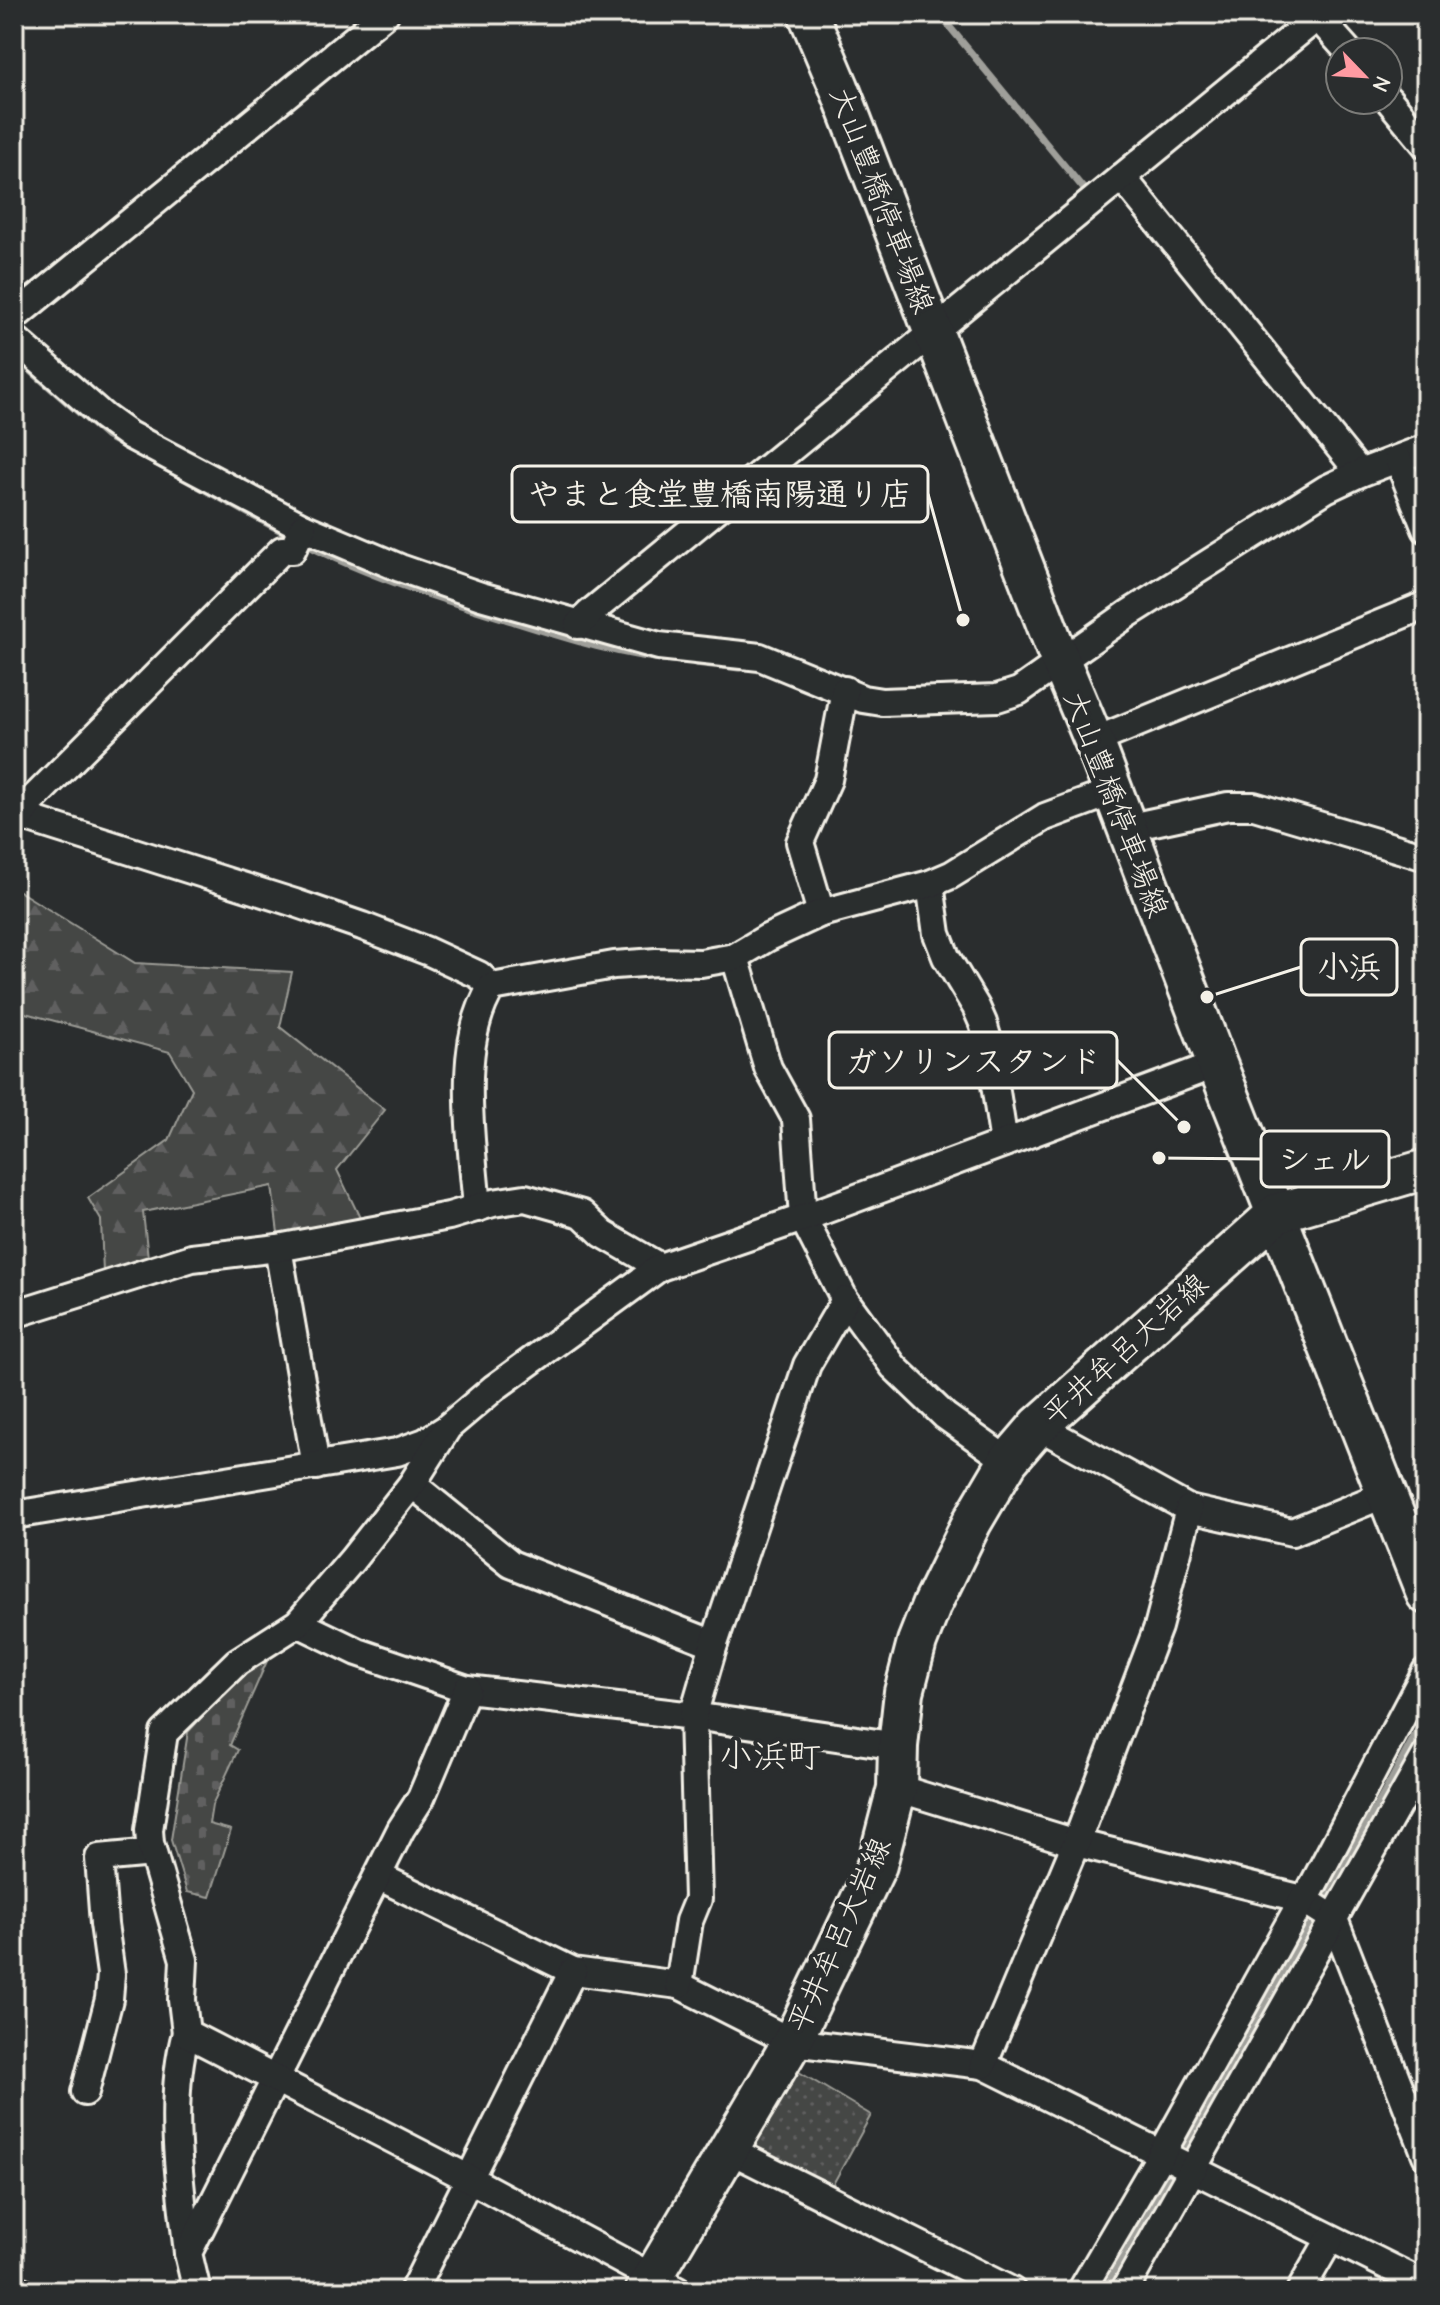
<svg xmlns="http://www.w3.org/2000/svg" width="1440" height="2305" font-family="'Comic Neue','Klee One',sans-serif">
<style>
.grass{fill:url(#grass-dots);stroke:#9c9c96;stroke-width:2}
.forest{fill:url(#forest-firs);stroke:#9c9c96;stroke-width:2}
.cemetery{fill:url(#cemetery-stones);stroke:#9c9c96;stroke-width:2}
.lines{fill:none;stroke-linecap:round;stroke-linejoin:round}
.stream{stroke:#9f9f9a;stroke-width:7}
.street-casing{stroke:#f4f1e8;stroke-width:32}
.secondary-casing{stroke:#f4f1e8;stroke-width:44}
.street{stroke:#2a2d2e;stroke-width:26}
.secondary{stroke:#2a2d2e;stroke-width:38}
.labels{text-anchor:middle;stroke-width:8;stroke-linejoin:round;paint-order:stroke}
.street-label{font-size:30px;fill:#f4f1e8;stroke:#2a2d2e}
.quarter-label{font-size:34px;fill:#f4f1e8;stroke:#2a2d2e}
.leader{fill:none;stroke:#f4f1e8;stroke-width:3}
.callout-dot{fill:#f4f1e8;stroke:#2a2d2e;stroke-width:3}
.callout{fill:#2a2d2e;stroke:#f4f1e8;stroke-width:3}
.callout-label{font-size:32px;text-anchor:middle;font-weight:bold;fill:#f4f1e8}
</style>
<defs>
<pattern id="grass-dots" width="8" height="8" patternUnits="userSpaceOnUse" patternTransform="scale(2)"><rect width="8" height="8" fill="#444645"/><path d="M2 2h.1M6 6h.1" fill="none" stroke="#606160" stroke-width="1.8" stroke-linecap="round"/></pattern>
<pattern id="forest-firs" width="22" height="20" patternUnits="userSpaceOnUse" patternTransform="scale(2)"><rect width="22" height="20" fill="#444645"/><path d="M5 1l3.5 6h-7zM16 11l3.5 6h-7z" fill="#606160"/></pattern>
<pattern id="cemetery-stones" width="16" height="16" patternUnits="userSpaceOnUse" patternTransform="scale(2)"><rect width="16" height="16" fill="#444645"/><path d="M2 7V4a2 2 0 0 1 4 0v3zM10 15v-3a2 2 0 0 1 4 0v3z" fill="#606160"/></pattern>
</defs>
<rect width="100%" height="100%" fill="#2a2d2e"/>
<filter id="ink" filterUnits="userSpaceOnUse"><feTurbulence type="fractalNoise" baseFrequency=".0125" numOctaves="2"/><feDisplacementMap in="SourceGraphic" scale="16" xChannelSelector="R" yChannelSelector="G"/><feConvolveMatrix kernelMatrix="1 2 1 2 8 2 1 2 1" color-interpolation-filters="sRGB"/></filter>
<g filter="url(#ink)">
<path class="grass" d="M 794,2069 L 871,2115 L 832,2186 L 756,2151 L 754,2144 Z"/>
<path class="forest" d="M 14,888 L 135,963 L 292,972 L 280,1027 L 385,1110 L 337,1170 L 361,1220 L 278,1233 L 272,1186 L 143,1212 L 148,1258 L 103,1273 L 101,1220 L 88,1198 L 169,1140 L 192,1089 L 170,1052 L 14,1010 Z"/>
<path class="cemetery" d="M 267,1661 L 230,1745 L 238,1750 L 212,1805 L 209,1824 L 231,1830 L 210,1897 L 187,1892 L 171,1840 L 188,1732 L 239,1677 Z"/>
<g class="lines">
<g class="stream">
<path d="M 939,14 L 1083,188 L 1087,193 L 1083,196"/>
<path d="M 14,356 L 107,437 L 292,537"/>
<path d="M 303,543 C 366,576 437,598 505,619 C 562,637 619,656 679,661"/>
<path d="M 695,663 L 739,668"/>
<path d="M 1179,2156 L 1385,1792 L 1426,1715"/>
<path d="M 1104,2291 L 1173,2167"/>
</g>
<defs>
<g id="street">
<path d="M 1315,14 L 1349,52"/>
<path d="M 1388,99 L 1426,145"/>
<path d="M 1122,177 L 1360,473"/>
<path d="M 14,317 L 385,14"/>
<path d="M 14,338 L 104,417 L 129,435 L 303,527 L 400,568 L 481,596 L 659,646 L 760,657 L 863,699 L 882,702 L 997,698 L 1019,691 L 1128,614 L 1326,489 L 1360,473 L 1426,448"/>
<path d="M 1398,459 L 1426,529"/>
<path d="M 578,625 L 590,613 L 1321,14"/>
<path d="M 1094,741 L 1426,605"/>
<path d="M 14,814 L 295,903 L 362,926 L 427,951 L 479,975 L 492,987"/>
<path d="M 21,816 L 30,802 L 282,550 L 292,550 L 303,527"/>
<path d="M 1126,828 L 1228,806 L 1254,806 L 1426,857"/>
<path d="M 930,884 L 937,934 L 946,957 L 976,1007 L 983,1023 L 988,1040 L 1004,1143"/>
<path d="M 821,913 L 800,842 L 828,780 L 845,690"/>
<path d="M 735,957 L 768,1068 L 796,1119 L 803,1218 L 845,1300 L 894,1367 L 945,1416 L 1008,1461"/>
<path d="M 477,1208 C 472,1143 455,1043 492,987 L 614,965 L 656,962 L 701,963 L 735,957 L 767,938 L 821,913 L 930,884 L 951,875 L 1045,817 L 1112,792"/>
<path d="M 278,1248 L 316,1466"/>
<path d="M 14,1314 L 192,1258 L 278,1248 L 449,1216 L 493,1203 L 525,1198 L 582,1214 L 603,1234 L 660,1267"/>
<path d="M 1038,1426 L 1189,1509 L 1292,1532 L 1386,1494"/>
<path d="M 412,1484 L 511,1564 L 714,1644"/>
<path d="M 14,1515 L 397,1452 L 425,1442 L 444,1430"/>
<path d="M 298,1623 L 358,1652 L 467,1689 L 693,1716 L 898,1746"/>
<path d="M 897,1788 L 1076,1843 L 1303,1899 L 1334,1919 L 1426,2155"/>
<path d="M 378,1876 L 573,1971 L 679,1985 L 792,2042 L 983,2065 L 1426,2285"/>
<path d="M 679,1985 L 689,1921 L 698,1899 L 693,1716 L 714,1644 L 807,1365 L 845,1300"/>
<path d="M 186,2033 C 167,2102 180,2183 188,2253"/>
<path d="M 983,2065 L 1076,1843 L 1158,1627 L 1189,1509"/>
<path d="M 85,2092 L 109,1999 L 111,1974 L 104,1924 L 99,1858 L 153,1853"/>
<path d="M 730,2150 L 1012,2291"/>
<path d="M 14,2286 L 21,2291"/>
<path d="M 197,2291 L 188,2253 L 401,1829 L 421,1798 L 467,1689"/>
<path d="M 413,2291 L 573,1971"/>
<path d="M 678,2291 L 468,2178 L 186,2033 L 182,2000 L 184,1960 L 150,1843 L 149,1830 L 164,1733 L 237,1662 L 298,1623 L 352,1560 L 412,1484 L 448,1427 L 494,1388 L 660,1267 L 803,1218 L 1217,1064"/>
<path d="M 1081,2291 L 1162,2153 L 1303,1899 L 1311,1889 L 1426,1671"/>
<path d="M 1124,2291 L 1426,1755"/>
<path d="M 1300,2291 L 1330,2239"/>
</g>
<g id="secondary">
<path d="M 808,14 L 839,87 L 1060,660 L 1094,741 L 1217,1064 L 1426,1594"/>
<path d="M 645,2291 L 792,2042 L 877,1865 L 897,1788 L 898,1746 L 904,1692 L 917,1642 L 932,1604 L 972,1522 L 1008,1461 L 1038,1426 L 1277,1213 L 1426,1169"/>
</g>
</defs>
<use href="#street" class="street-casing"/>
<use href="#secondary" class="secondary-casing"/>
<use href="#street" class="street"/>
<use href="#secondary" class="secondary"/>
</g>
</g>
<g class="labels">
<g class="street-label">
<text transform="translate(882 200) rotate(69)" y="10">大山豊橋停車場線</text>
<text transform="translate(1116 804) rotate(69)" y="10">大山豊橋停車場線</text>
<text transform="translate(1125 1349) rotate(-42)" y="10">平井牟呂大岩線</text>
<text transform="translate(839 1935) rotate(-66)" y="10">平井牟呂大岩線</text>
</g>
<g class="quarter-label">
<text x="770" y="1767">小浜町</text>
</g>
</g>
<path class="leader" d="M963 620L928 494M1207 997L1301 967M1184 1127L1117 1060M1159 1158L1261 1159"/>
<g class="callout-dot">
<circle cx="963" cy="620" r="8"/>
<circle cx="1207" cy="997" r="8"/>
<circle cx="1184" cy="1127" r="8"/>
<circle cx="1159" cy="1158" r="8"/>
</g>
<g class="callout">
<rect x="512" y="466" width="416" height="56" rx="8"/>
<rect x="1301" y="939" width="96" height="56" rx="8"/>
<rect x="829" y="1032" width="288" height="56" rx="8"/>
<rect x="1261" y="1131" width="128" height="56" rx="8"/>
</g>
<g class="callout-label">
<text x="720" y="505">やまと食堂豊橋南陽通り店</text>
<text x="1349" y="978">小浜</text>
<text x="973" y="1072">ガソリンスタンド</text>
<text x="1325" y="1170">シェル</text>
</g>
<rect width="1440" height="2305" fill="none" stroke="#2a2d2e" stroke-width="48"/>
<rect x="24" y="24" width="1392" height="2257" fill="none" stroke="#f4f1e8" stroke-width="3" filter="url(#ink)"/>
<g transform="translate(1364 76) rotate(115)"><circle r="38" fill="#2a2d2e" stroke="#7b7b78" stroke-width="2"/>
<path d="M0-6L14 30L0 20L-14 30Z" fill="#ff9aa2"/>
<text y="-12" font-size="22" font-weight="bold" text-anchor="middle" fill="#f4f1e8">N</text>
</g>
</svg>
